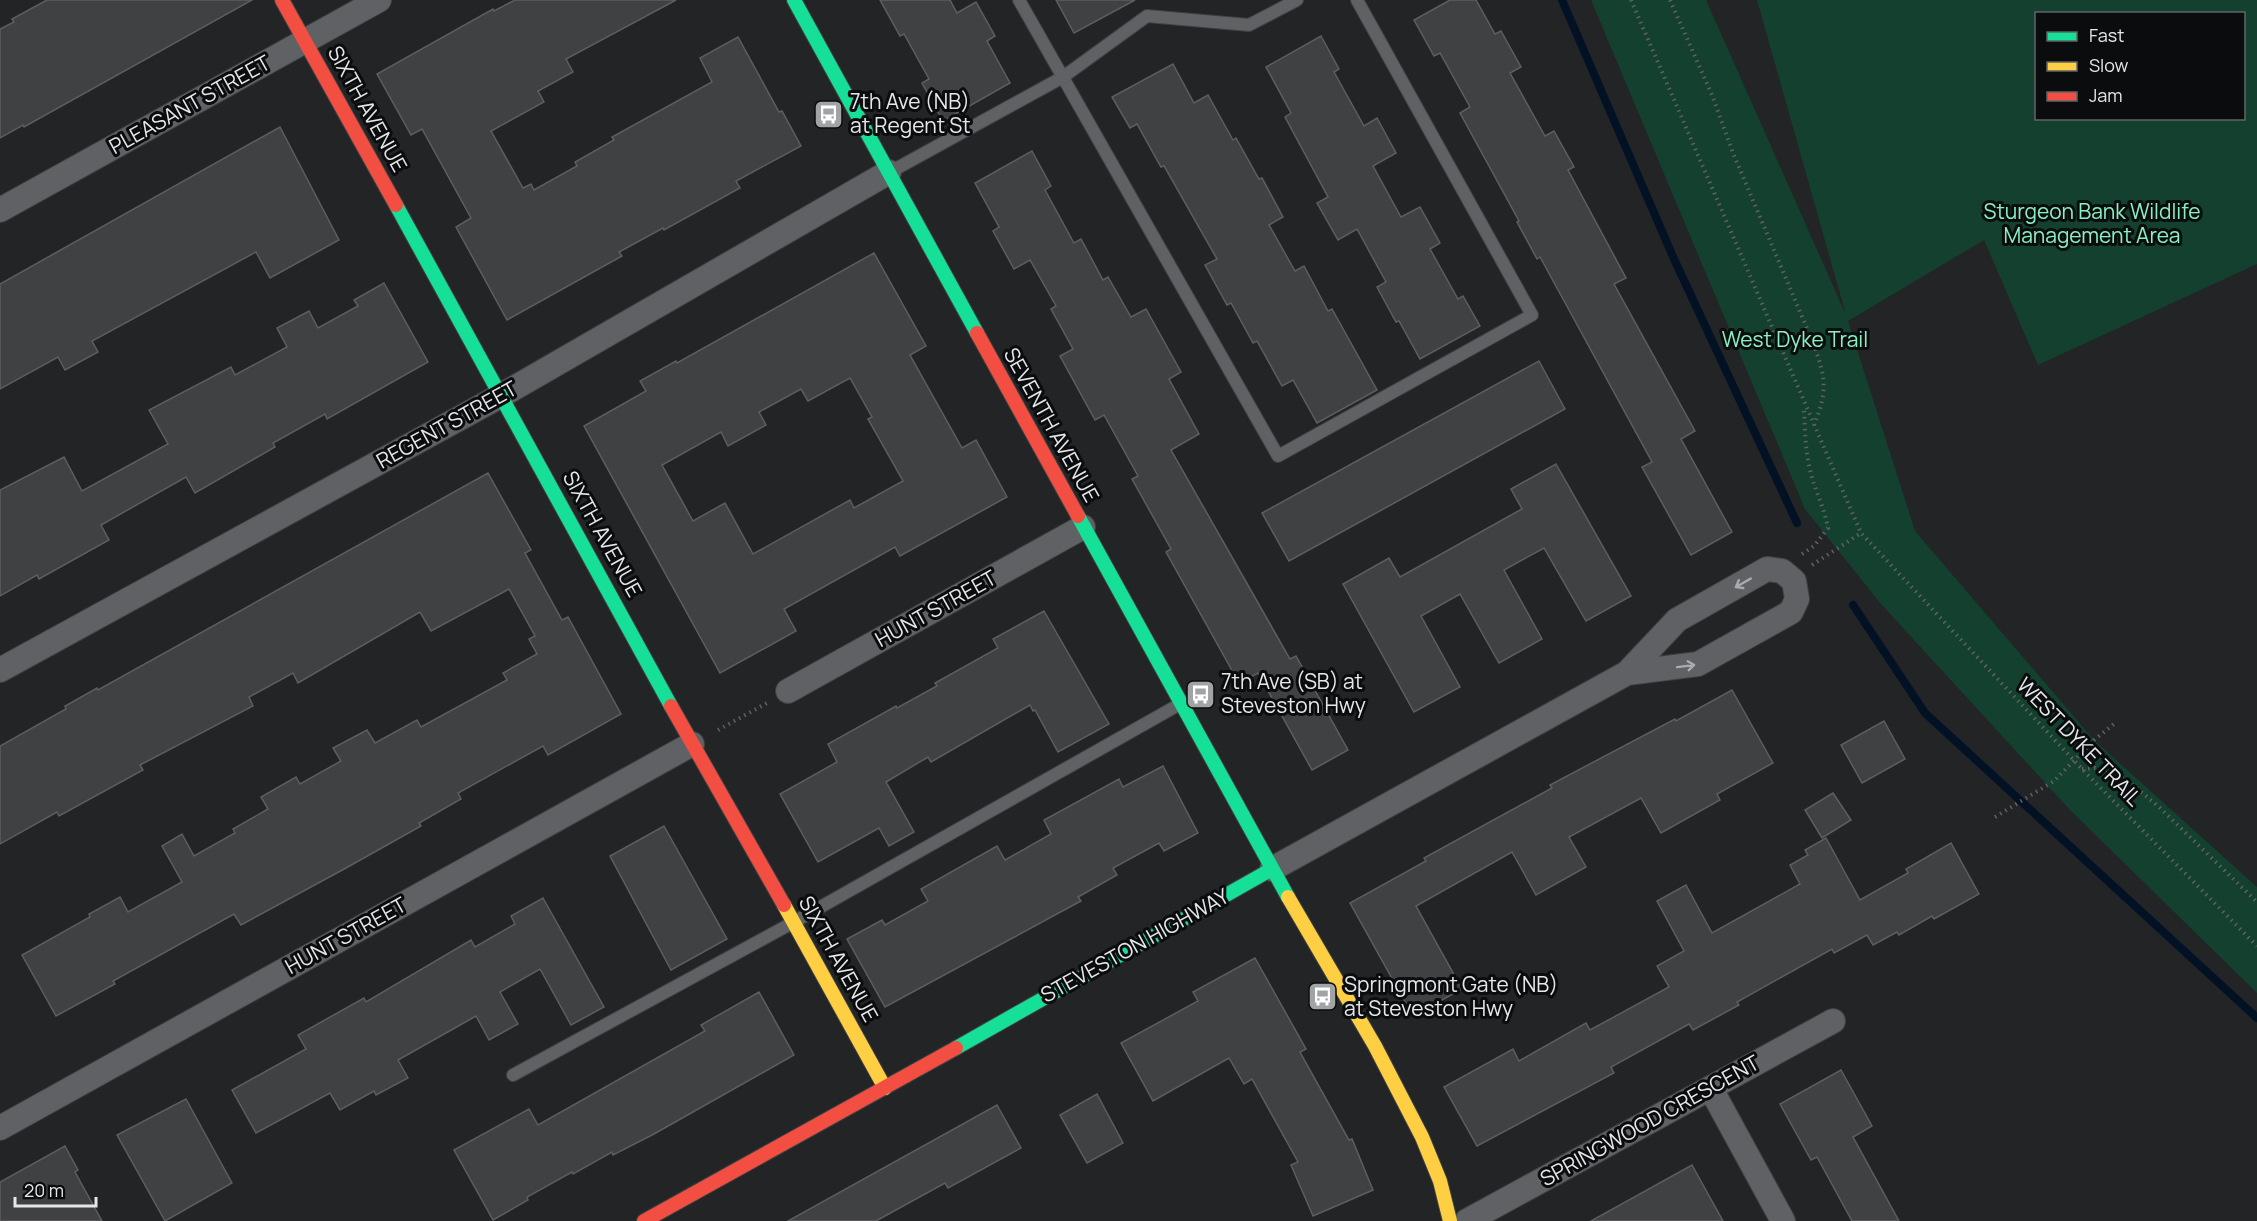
<svg xmlns="http://www.w3.org/2000/svg" width="2257" height="1221" font-family="Manrope,sans-serif">
<style>
.green{fill:#13402f;fill-rule:evenodd}
.lines{fill:none;stroke-linecap:round;stroke-linejoin:round}
.stream{stroke:#031124;stroke-width:8}
.building{fill:#404143;stroke:#5d5e60;stroke-width:1.5;fill-rule:evenodd}
.lane-casing{stroke:#3f4143;stroke-width:14}
.street-casing{stroke:#3f4143;stroke-width:26}
.fast-casing{stroke:#3f4143;stroke-width:16}
.slow-casing{stroke:#3f4143;stroke-width:16}
.jam-casing{stroke:#3f4143;stroke-width:16}
.path{stroke:#606162;stroke-width:4;stroke-dasharray:1.5 4.5;stroke-linecap:butt}
.lane{stroke:#606164;stroke-width:12}
.street{stroke:#606164;stroke-width:24}
.fast{stroke:#16e098;stroke-width:14}
.slow{stroke:#ffcf43;stroke-width:14}
.jam{stroke:#f24e42;stroke-width:14}
.oneway{stroke:#a9abae}
.labels{text-anchor:middle;stroke-width:6;stroke-linejoin:round;paint-order:stroke}
.poi-label{font-size:21px;fill:#e5e7ea;stroke:#0b0c0e;text-anchor:start}
.street-label{font-size:21px;fill:#e5e7ea;stroke:#0b0c0e}
.park-label{font-size:21px;fill:#88f1c1;stroke:#0b0c0e}
</style>
<rect width="100%" height="100%" fill="#222426"/>
<path class="green" d="M 1591,0 L 1706,0 L 1846,315 L 1757,0 L 2257,0 L 2257,264 L 2038,365 L 1984,240 L 1848,321 L 1915,531 L 2094,740 L 2257,887 L 2257,993 L 2070,810 L 1881,604 L 1805,509 ZM 2036,14 L 2244,14 L 2244,118 L 2036,118 Z"/>
<g class="lines">
<g class="stream">
<path d="M 1562,0 L 1674,259 L 1797,523"/>
<path d="M 1853,605 L 1925,713 L 2257,1018"/>
</g>
</g>
<g class="building">
<path d="M 47,0 L 252,0 L 24,127 L 23,125 L 0,138 L 0,29 L 14,22 L 12,19 Z"/>
<path d="M 515,0 L 676,0 L 566,59 L 573,72 L 538,91 L 544,102 L 491,131 L 523,188 L 531,184 L 534,190 L 577,166 L 575,162 L 614,140 L 612,137 L 712,82 L 700,58 L 738,37 L 779,112 L 782,111 L 801,146 L 736,181 L 740,188 L 664,230 L 663,228 L 619,252 L 622,256 L 507,320 L 456,227 L 471,218 L 422,129 L 411,135 L 377,74 L 493,9 L 494,11 Z"/>
<path d="M 880,0 L 950,0 L 957,13 L 976,2 L 995,36 L 987,41 L 1010,83 L 943,121 L 922,83 L 929,79 L 904,34 L 900,36 Z"/>
<path d="M 1056,0 L 1135,0 L 1074,33 Z"/>
<path d="M 1450,0 L 1476,0 L 1495,34 L 1501,31 L 1521,67 L 1510,73 L 1545,136 L 1554,131 L 1574,167 L 1568,170 L 1626,278 L 1614,284 L 1695,431 L 1681,439 L 1732,532 L 1691,555 L 1642,467 L 1652,462 L 1540,257 L 1537,259 L 1517,222 L 1519,221 L 1460,113 L 1470,107 L 1440,53 L 1434,56 L 1414,20 Z"/>
<path d="M 1321,36 L 1339,69 L 1334,72 L 1364,126 L 1377,118 L 1396,153 L 1373,166 L 1401,217 L 1420,207 L 1440,243 L 1430,249 L 1458,299 L 1463,296 L 1480,326 L 1420,359 L 1399,321 L 1396,322 L 1377,287 L 1386,282 L 1357,229 L 1338,240 L 1317,203 L 1328,197 L 1285,117 L 1291,113 L 1266,67 Z"/>
<path d="M 1173,64 L 1194,103 L 1208,95 L 1233,140 L 1236,138 L 1259,179 L 1262,178 L 1283,217 L 1269,225 L 1295,271 L 1304,266 L 1328,311 L 1332,309 L 1377,390 L 1317,423 L 1293,380 L 1282,386 L 1257,341 L 1253,343 L 1231,303 L 1227,305 L 1205,265 L 1217,259 L 1164,166 L 1161,167 L 1137,124 L 1130,128 L 1112,97 Z"/>
<path d="M 280,127 L 339,240 L 270,278 L 256,252 L 92,341 L 98,352 L 65,370 L 58,357 L 0,389 L 0,284 Z"/>
<path d="M 1032,151 L 1051,186 L 1045,190 L 1074,243 L 1081,239 L 1103,280 L 1108,277 L 1131,317 L 1146,309 L 1181,372 L 1169,379 L 1199,434 L 1171,450 L 1290,659 L 1296,656 L 1348,750 L 1312,770 L 1258,673 L 1239,683 L 1166,552 L 1171,549 L 1132,479 L 1138,476 L 1104,415 L 1095,420 L 1060,356 L 1073,349 L 1051,309 L 1056,306 L 1030,260 L 1014,269 L 993,231 L 999,227 L 975,183 Z"/>
<path d="M 874,253 L 926,346 L 910,355 L 962,448 L 976,440 L 1007,497 L 900,556 L 895,547 L 784,609 L 796,631 L 720,673 L 584,426 L 646,391 L 640,381 L 676,361 L 677,363 ZM 850,378 L 872,417 L 868,419 L 903,481 L 854,508 L 850,500 L 753,554 L 725,503 L 693,521 L 662,465 L 721,432 L 728,446 L 766,425 L 759,412 L 801,389 L 808,401 Z"/>
<path d="M 384,283 L 428,362 L 327,419 L 325,414 L 273,443 L 275,447 L 195,493 L 186,477 L 101,525 L 109,540 L 39,579 L 37,575 L 0,596 L 0,490 L 64,457 L 82,491 L 168,444 L 149,410 L 231,367 L 235,375 L 287,347 L 277,328 L 309,311 L 318,328 L 358,306 L 354,300 Z"/>
<path d="M 1539,361 L 1565,409 L 1289,561 L 1262,513 Z"/>
<path d="M 1556,464 L 1631,596 L 1586,621 L 1544,548 L 1504,570 L 1542,639 L 1499,663 L 1460,594 L 1421,616 L 1460,687 L 1414,712 L 1343,584 L 1389,558 L 1400,577 L 1522,509 L 1511,489 Z"/>
<path d="M 488,473 L 531,550 L 525,553 L 562,620 L 568,617 L 621,714 L 548,755 L 543,746 L 458,793 L 461,799 L 419,823 L 421,826 L 346,868 L 241,925 L 234,914 L 113,981 L 115,984 L 56,1016 L 22,955 L 90,917 L 89,914 L 120,897 L 128,912 L 182,882 L 162,846 L 182,834 L 194,856 L 235,833 L 233,829 L 268,809 L 261,797 L 296,777 L 300,784 L 341,761 L 333,748 L 367,730 L 375,743 L 417,720 L 421,727 L 507,680 L 503,673 L 537,654 L 529,639 L 535,636 L 509,589 L 431,631 L 420,612 L 298,683 L 293,673 L 249,697 L 253,706 L 140,765 L 143,770 L 59,816 L 57,812 L 0,844 L 0,746 L 66,709 L 65,706 L 97,688 L 98,690 Z"/>
<path d="M 1044,611 L 1109,724 L 1058,752 L 1035,710 L 1033,711 L 1030,705 L 931,762 L 928,757 L 886,782 L 914,832 L 889,846 L 879,828 L 818,862 L 780,794 L 837,762 L 828,744 L 896,706 L 897,708 L 937,686 L 935,683 L 998,648 L 993,639 Z"/>
<path d="M 1732,690 L 1773,763 L 1717,794 L 1720,800 L 1661,833 L 1641,798 L 1569,837 L 1586,867 L 1536,895 L 1512,852 L 1416,906 L 1462,989 L 1413,1016 L 1350,903 L 1426,861 L 1424,858 L 1552,788 L 1550,785 L 1675,719 L 1676,721 Z"/>
<path d="M 1884,721 L 1905,759 L 1862,783 L 1841,745 Z"/>
<path d="M 1163,766 L 1198,833 L 1164,851 L 1159,843 L 1113,868 L 1117,875 L 1078,897 L 1081,901 L 885,1007 L 847,939 L 882,920 L 885,925 L 928,901 L 921,889 L 997,846 L 1005,860 L 1051,834 L 1044,820 L 1119,779 L 1123,787 Z"/>
<path d="M 1833,793 L 1851,820 L 1822,838 L 1805,810 Z"/>
<path d="M 664,826 L 727,939 L 671,970 L 610,856 Z"/>
<path d="M 1826,838 L 1860,900 L 1908,873 L 1906,869 L 1951,843 L 1979,894 L 1934,919 L 1932,916 L 1899,935 L 1897,932 L 1873,945 L 1867,935 L 1834,953 L 1832,949 L 1737,1002 L 1739,1005 L 1693,1030 L 1689,1024 L 1611,1067 L 1614,1073 L 1477,1146 L 1444,1087 L 1513,1049 L 1519,1061 L 1586,1023 L 1590,1030 L 1669,987 L 1657,966 L 1684,951 L 1657,901 L 1686,885 L 1712,933 L 1800,884 L 1790,865 L 1808,855 L 1805,850 Z"/>
<path d="M 543,898 L 604,1007 L 571,1025 L 540,969 L 500,992 L 518,1024 L 489,1040 L 476,1016 L 398,1060 L 408,1078 L 376,1095 L 374,1091 L 340,1110 L 330,1093 L 256,1133 L 232,1090 L 306,1049 L 298,1035 L 364,998 L 366,1002 L 471,940 L 475,947 L 515,924 L 511,916 Z"/>
<path d="M 1255,958 L 1306,1049 L 1300,1052 L 1349,1140 L 1352,1139 L 1373,1190 L 1313,1216 L 1291,1165 L 1298,1162 L 1252,1079 L 1244,1084 L 1229,1058 L 1153,1101 L 1121,1043 L 1198,1001 L 1193,992 Z"/>
<path d="M 759,992 L 794,1055 L 654,1134 L 613,1155 L 612,1152 L 573,1174 L 572,1172 L 527,1197 L 528,1200 L 493,1220 L 454,1150 L 529,1109 L 538,1125 L 705,1031 L 701,1025 Z"/>
<path d="M 1841,1070 L 1872,1126 L 1853,1137 L 1899,1221 L 1852,1221 L 1817,1157 L 1811,1160 L 1780,1104 Z"/>
<path d="M 1097,1094 L 1123,1143 L 1087,1163 L 1060,1115 Z"/>
<path d="M 186,1099 L 232,1183 L 165,1221 L 117,1135 Z"/>
<path d="M 997,1105 L 1021,1148 L 948,1188 L 945,1183 L 876,1221 L 788,1221 Z"/>
<path d="M 65,1146 L 78,1170 L 75,1172 L 102,1221 L 0,1221 L 0,1182 Z"/>
<path d="M 1692,1165 L 1723,1221 L 1591,1221 Z"/>
</g>
<g class="lines">
<defs>
<g id="lane">
<path d="M 1019,0 L 1278,456 L 1532,315 L 1357,0"/>
<path d="M 890,172 L 1063,77 L 1147,16 L 1249,25 L 1297,0"/>
<path d="M 513,1075 L 794,922 L 1180,704"/>
</g>
<g id="street">
<path d="M 0,210 L 379,0"/>
<path d="M 0,670 L 502,395 L 889,172"/>
<path d="M 788,691 L 1083,527"/>
<path d="M 1272,869 L 1627,673 L 1677,620 L 1767,569 L 1782,571 L 1794,581 L 1797,599 L 1791,612 L 1698,664 L 1627,673"/>
<path d="M 1711,1089 L 1783,1221"/>
<path d="M 0,1128 L 692,744"/>
<path d="M 1467,1221 L 1833,1021"/>
</g>
<g id="fast">
<path d="M 794,0 L 977,333"/>
<path d="M 396,205 L 671,706"/>
<path d="M 1078,516 L 1288,897"/>
<path d="M 956,1048 L 1272,869"/>
</g>
<g id="slow">
<path d="M 1288,897 L 1375,1046 L 1422,1137 L 1440,1181 L 1450,1221"/>
<path d="M 784,905 L 885,1088"/>
</g>
<g id="jam">
<path d="M 282,0 L 396,205"/>
<path d="M 977,333 L 1078,516"/>
<path d="M 671,706 L 784,905"/>
<path d="M 644,1221 L 956,1048"/>
</g>
</defs>
<use href="#lane" class="lane-casing"/>
<use href="#street" class="street-casing"/>
<use href="#fast" class="fast-casing"/>
<use href="#slow" class="slow-casing"/>
<use href="#jam" class="jam-casing"/>
<g class="path">
<path d="M 1631,0 L 1861,533 L 2082,769 L 2257,946"/>
<path d="M 1670,0 L 1712,95 L 1733,153 L 1814,345 C 1826,380 1828,390 1814,425"/>
<path d="M 1802,554 L 1814,546 L 1828,528 C 1824,506 1813,487 1809,465 C 1805,447 1805,428 1804,409"/>
<path d="M 1812,565 L 1861,533"/>
<path d="M 718,730 L 767,703"/>
<path d="M 2082,769 L 2095,768 L 2113,772 L 2128,781 L 2159,807 L 2257,902"/>
<path d="M 1995,817 L 2054,781 L 2094,740 L 2114,724"/>
</g>
<use href="#lane" class="lane"/>
<use href="#street" class="street"/>
<use href="#fast" class="fast"/>
<use href="#slow" class="slow"/>
<use href="#jam" class="jam"/>
</g>
<defs><path id="oneway-shaft" d="M-6 0H5M1.5-3L5.5 0L1.5 3" fill="none" stroke-width="1.6" stroke-linecap="round" stroke-linejoin="round" transform="scale(1.5)"/></defs>
<g class="oneway">
<use href="#oneway-shaft" transform="translate(1743 583) rotate(150)"/>
<use href="#oneway-shaft" transform="translate(1686 666) rotate(-7)"/>
</g>
<defs>
<symbol id="bus-square" viewBox="-11 -11 22 22"><rect x="-9" y="-9" width="18" height="18" rx="4" fill="#a1a3a5" stroke="#0b0c0e"/><path d="M-5-6H5V4H4V6H2V4H-2V6H-4V4H-5ZM-3.5-4V0h7V-4ZM-3.5 1.2v1.5H-2V1.2ZM2 1.2v1.5H3.5V1.2Z" fill="#fff"/></symbol>
</defs>
<g fill-rule="evenodd">
<use href="#bus-square" x="812" y="98" width="33" height="33"/>
<use href="#bus-square" x="1184" y="678" width="33" height="33"/>
<use href="#bus-square" x="1306" y="980" width="33" height="33"/>
</g>
<g class="labels">
<g class="poi-label">
<text x="850" y="109">7th Ave (NB)<tspan x="850" dy="24">at Regent St</tspan></text>
<text x="1221" y="689">7th Ave (SB) at<tspan x="1221" dy="24">Steveston Hwy</tspan></text>
<text x="1344" y="992">Springmont Gate (NB)<tspan x="1344" dy="24">at Steveston Hwy</tspan></text>
</g>
<g class="street-label">
<text transform="translate(190 105) rotate(-29)" y="7">PLEASANT STREET</text>
<text transform="translate(367 109) rotate(61)" y="7">SIXTH AVENUE</text>
<text transform="translate(447 425) rotate(-29)" y="7">REGENT STREET</text>
<text transform="translate(1051 425) rotate(61)" y="7">SEVENTH AVENUE</text>
<text transform="translate(602 534) rotate(61)" y="7">SIXTH AVENUE</text>
<text transform="translate(936 609) rotate(-29)" y="7">HUNT STREET</text>
<text transform="translate(2079 742) rotate(46)" y="7">WEST DYKE TRAIL</text>
<text transform="translate(346 936) rotate(-29)" y="7">HUNT STREET</text>
<text transform="translate(1135 946) rotate(-29)" y="7">STEVESTON HIGHWAY</text>
<text transform="translate(838 959) rotate(61)" y="7">SIXTH AVENUE</text>
<text transform="translate(1650 1121) rotate(-29)" y="7">SPRINGWOOD CRESCENT</text>
</g>
<g class="park-label">
<text x="2092" y="219">Sturgeon Bank Wildlife<tspan x="2092" dy="24">Management Area</tspan></text>
<text x="1795" y="347">West Dyke Trail</text>
</g>
</g>
<rect x="2035" y="12" width="210" height="108" fill="#0b0c0e" stroke="#626466" stroke-width="1.5"/>
<rect x="2047" y="32" width="30" height="9" fill="#16e098" stroke="#626466" stroke-width="1.5"/>
<text x="2089" y="42" font-size="18" fill="#e5e7ea">Fast</text>
<rect x="2047" y="62" width="30" height="9" fill="#ffcf43" stroke="#626466" stroke-width="1.5"/>
<text x="2089" y="72" font-size="18" fill="#e5e7ea">Slow</text>
<rect x="2047" y="92" width="30" height="9" fill="#f24e42" stroke="#626466" stroke-width="1.5"/>
<text x="2089" y="102" font-size="18" fill="#e5e7ea">Jam</text>
<path d="M15 1197v9h81v-9" fill="none" stroke="#e5e7ea" stroke-width="3"/>
<text x="24" y="1197" font-size="18" fill="#e5e7ea" stroke="#0b0c0e" stroke-width="4.5" paint-order="stroke">20 m</text>
</svg>
